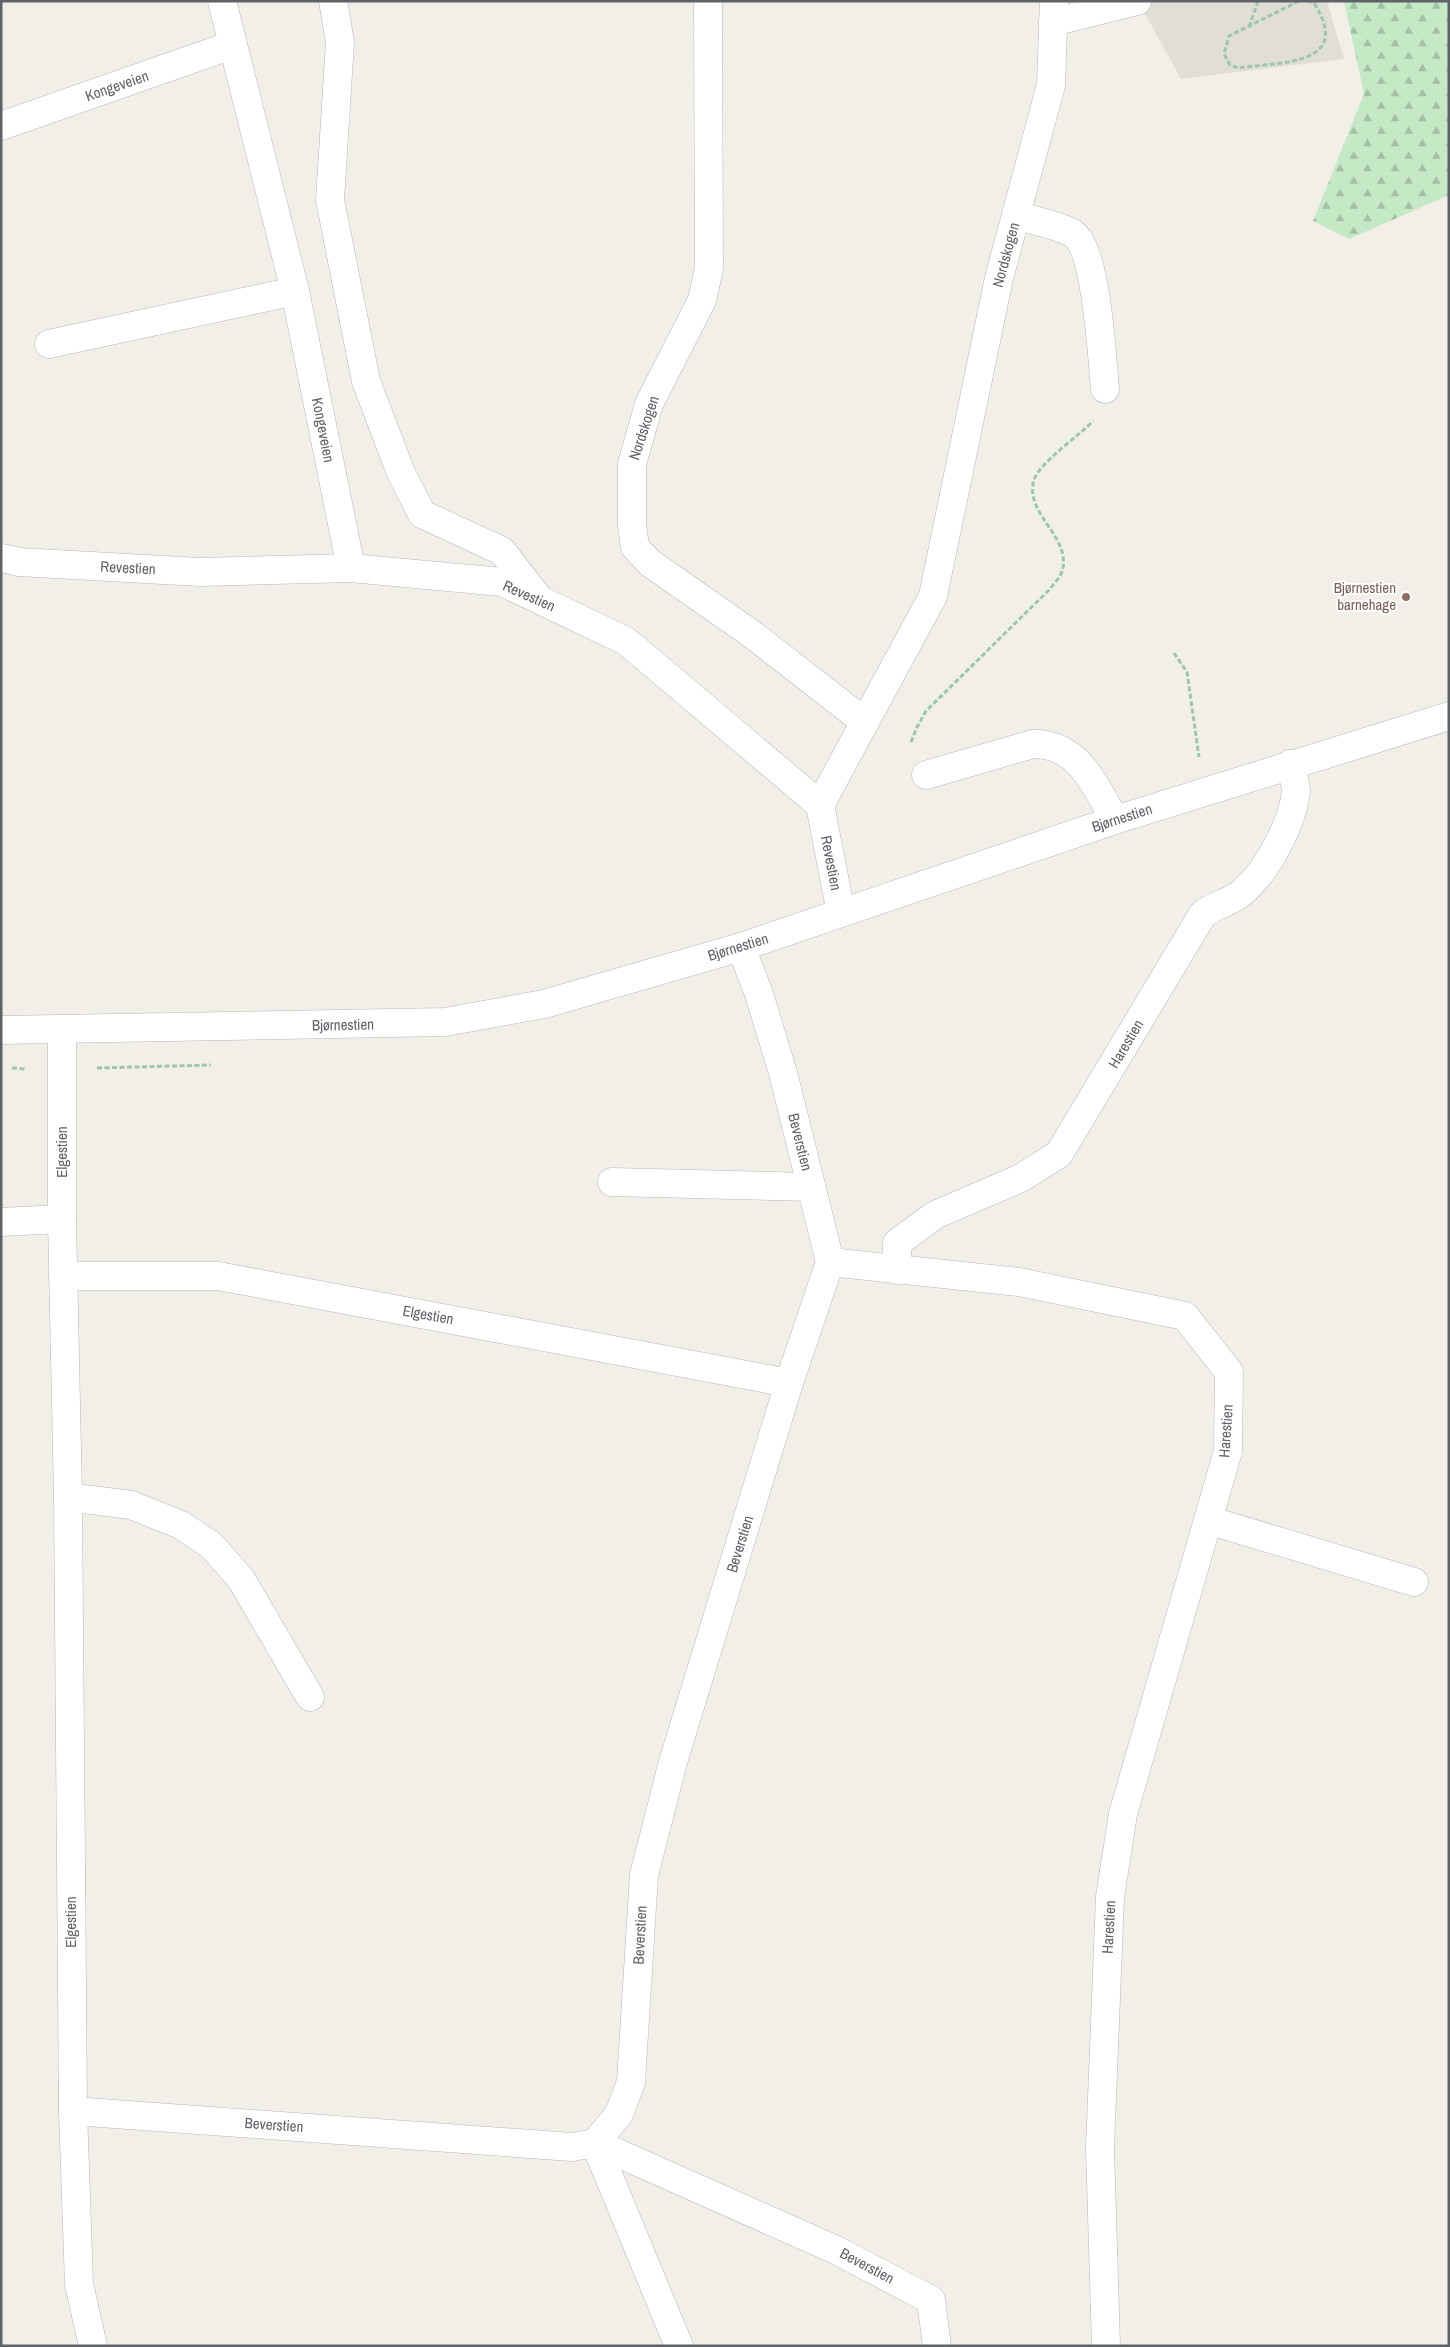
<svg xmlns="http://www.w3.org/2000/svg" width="1450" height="2347" font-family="'Archivo Narrow',sans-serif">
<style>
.education{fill:#e1ded6}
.forest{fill:url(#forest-firs)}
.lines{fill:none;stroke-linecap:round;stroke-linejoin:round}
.minor-casing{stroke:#b5b8bc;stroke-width:29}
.path{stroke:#9cc7a9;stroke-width:3;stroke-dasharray:5 2.5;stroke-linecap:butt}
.minor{stroke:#fff;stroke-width:28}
.education-dot{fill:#8d6e63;stroke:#fff;stroke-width:2}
.labels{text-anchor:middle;stroke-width:4;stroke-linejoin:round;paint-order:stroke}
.street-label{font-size:15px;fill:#5f6368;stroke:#fff}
.education-label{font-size:15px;fill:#785e54;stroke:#fff;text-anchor:end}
</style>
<defs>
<pattern id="forest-firs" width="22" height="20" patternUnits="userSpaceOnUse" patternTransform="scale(1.25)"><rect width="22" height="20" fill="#c5e8c5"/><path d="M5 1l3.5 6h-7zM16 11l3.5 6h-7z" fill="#a3c0a4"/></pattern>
</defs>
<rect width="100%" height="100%" fill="#f1efe8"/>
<path class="education" d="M 1138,1 L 1327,1 L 1344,59 L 1181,79 Z"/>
<path class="forest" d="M 1344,1 L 1449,1 L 1449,195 L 1349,239 L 1313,221 L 1364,94 Z"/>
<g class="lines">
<defs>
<g id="minor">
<path d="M 222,1 L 295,291 L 351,568"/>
<path d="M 333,1 L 340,42 L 330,200 L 366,381 L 401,473 L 422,514 L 502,551 L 537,596"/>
<path d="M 708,1 L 709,269 L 702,300 L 649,404 L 632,464 L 632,525 L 635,547 L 650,563 L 749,632 L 865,722"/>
<path d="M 1053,22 L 1137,1"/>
<path d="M 1,126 L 232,45"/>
<path d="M 1016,215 C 1033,221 1056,224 1072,233 C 1097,248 1102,359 1105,389"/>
<path d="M 49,344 L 295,291"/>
<path d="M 1,558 L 19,562 L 200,572 L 351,568 L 502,582 L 626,641 L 820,805 L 841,913"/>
<path d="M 926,775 L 1033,744 C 1079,743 1095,786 1115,820"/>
<path d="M 820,805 L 933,596 L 999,278 L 1051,85 L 1054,1"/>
<path d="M 62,1029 L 62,1219 L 68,1497 L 73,2111 L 79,2284 L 93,2346"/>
<path d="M 1,1030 L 445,1022 L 544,1004 L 741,947 L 1115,820 L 1449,716"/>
<path d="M 612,1182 L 811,1187"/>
<path d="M 1,1222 L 62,1219"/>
<path d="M 830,1262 L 1019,1282 L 1185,1316 L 1229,1372 L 1228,1451 L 1123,1814 L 1110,1897 L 1100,2148 L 1106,2346"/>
<path d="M 897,1270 L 897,1243 L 935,1215 L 1021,1178 L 1059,1154 L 1203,914 C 1214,905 1229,903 1240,894 C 1266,874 1293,823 1296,791 C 1296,783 1292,773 1290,764"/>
<path d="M 63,1276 L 218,1276 L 789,1383"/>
<path d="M 68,1497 L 131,1505 L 181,1525 L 211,1545 L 241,1579 L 310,1697"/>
<path d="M 1208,1520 L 1414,1582"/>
<path d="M 73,2111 L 572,2147 L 595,2143 L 619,2114 L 631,2082 L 644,1875 L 673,1762 L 789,1383 L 830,1262 L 783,1073 L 759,994 L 741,947"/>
<path d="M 595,2143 L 836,2250 L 931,2300 L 937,2346"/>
<path d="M 595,2143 L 679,2346"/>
</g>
</defs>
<use href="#minor" class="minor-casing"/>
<g class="path">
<path d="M 1299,1 L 1229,36 L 1224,54 L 1230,65 L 1238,68 C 1280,62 1354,66 1314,3 L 1309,1"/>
<path d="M 1249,27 L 1258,1"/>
<path d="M 1174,653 L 1187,672 L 1199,757"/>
<path d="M 911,742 L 917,727 L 926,711 L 1049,590 C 1054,584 1062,575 1063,568 C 1069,535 1024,513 1034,480 C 1039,463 1079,436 1093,421"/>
<path d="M 12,1068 L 26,1069"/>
<path d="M 97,1068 L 211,1065"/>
</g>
<use href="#minor" class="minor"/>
</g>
<circle class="education-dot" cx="1406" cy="597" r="5"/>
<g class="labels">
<g class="street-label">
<text transform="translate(117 86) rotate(-19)" y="5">Kongeveien</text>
<text transform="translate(1006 255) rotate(-75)" y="5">Nordskogen</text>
<text transform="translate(644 428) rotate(-72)" y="5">Nordskogen</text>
<text transform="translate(323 430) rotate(79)" y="5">Kongeveien</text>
<text transform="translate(128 568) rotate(3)" y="5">Revestien</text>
<text transform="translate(529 596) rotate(24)" y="5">Revestien</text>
<text transform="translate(1122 818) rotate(-18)" y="5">Bjørnestien</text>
<text transform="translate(831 863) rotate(79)" y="5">Revestien</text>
<text transform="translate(738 947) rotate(-17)" y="5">Bjørnestien</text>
<text transform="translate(343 1025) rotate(-1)" y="5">Bjørnestien</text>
<text transform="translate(1126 1044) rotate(-59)" y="5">Harestien</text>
<text transform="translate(800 1142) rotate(76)" y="5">Beverstien</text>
<text transform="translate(62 1152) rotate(-90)" y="5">Elgestien</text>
<text transform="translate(428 1315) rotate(10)" y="5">Elgestien</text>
<text transform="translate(1226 1431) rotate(-86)" y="5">Harestien</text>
<text transform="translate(740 1544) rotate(-73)" y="5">Beverstien</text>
<text transform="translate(71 1922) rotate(-90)" y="5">Elgestien</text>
<text transform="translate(1109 1927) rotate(-87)" y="5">Harestien</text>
<text transform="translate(640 1935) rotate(-87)" y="5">Beverstien</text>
<text transform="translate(274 2125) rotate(4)" y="5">Beverstien</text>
<text transform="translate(867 2266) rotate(28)" y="5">Beverstien</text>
</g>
<g class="education-label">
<text x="1396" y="593">Bjørnestien<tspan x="1396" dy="17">barnehage</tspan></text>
</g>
</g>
<rect width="1450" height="2347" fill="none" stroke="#5f6368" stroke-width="5"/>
</svg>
